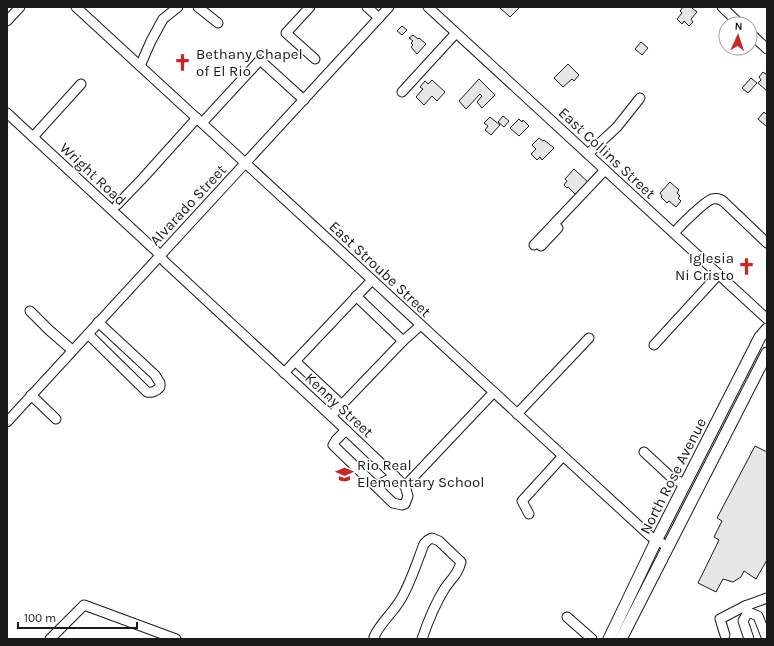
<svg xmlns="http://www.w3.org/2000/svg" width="774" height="646" font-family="Karla,sans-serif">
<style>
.building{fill:#e6e6e6;stroke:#1a1a1a}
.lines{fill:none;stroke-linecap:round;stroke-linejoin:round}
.minor-casing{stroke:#1a1a1a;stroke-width:11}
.major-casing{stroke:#1a1a1a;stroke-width:13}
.minor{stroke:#fff;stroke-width:9}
.major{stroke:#fff;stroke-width:11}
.labels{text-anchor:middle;stroke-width:3;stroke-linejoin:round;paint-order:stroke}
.poi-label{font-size:15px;fill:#1a1a1a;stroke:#fff;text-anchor:start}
.street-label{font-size:15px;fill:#1a1a1a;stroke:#fff}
</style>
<rect width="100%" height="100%" fill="#fff"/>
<g class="building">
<path d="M 499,7 L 520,7 L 510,17 Z"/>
<path d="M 683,7 L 693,7 L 692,8 L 697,12 L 691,19 L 693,22 L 689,26 L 684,21 L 682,24 L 677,19 L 682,13 L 680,11 Z"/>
<path d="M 402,26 L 407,30 L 402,35 L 397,31 Z"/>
<path d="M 413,35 L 418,39 L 419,38 L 426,44 L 417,54 L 411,47 L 413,45 L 411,43 L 413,41 L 409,38 Z"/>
<path d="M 641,42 L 648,48 L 642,55 L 635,49 Z"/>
<path d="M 568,64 L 579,75 L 574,81 L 572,79 L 563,87 L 554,78 Z"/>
<path d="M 763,72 L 767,75 L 767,91 L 758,83 L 761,80 L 759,77 Z"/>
<path d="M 751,78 L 757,83 L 748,93 L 742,88 Z"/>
<path d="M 479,79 L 495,95 L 482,108 L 477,102 L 482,96 L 480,94 L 466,109 L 459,101 Z"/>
<path d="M 432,80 L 445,92 L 437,101 L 432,96 L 424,105 L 416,97 L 423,89 L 420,87 L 425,81 L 428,84 Z"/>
<path d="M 764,112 L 767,115 L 767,127 L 758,119 Z"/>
<path d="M 503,116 L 509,121 L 504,127 L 498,122 Z"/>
<path d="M 490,117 L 500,125 L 491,135 L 485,130 L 488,126 L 484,123 Z"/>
<path d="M 519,119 L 522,122 L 523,120 L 529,126 L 519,136 L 510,128 Z"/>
<path d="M 539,138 L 543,141 L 544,140 L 554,148 L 542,160 L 540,157 L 537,160 L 531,154 L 536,149 L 532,145 Z"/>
<path d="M 574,169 L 590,184 L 578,197 L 568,187 L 567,188 L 564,185 L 567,181 L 565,179 Z"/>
<path d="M 670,182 L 679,190 L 677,193 L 680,196 L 678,198 L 681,201 L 676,207 L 669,201 L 667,203 L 661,197 L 662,196 L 660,193 Z"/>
<path d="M 755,446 L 767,452 L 767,560 L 756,579 L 744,571 L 741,577 L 733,582 L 723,579 L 716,592 L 698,583 L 719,540 L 714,537 L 722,521 L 717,518 Z"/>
</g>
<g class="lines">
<defs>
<g id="minor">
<path d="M 76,7 L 650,536 L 668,547"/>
<path d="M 198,7 L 218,23"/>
<path d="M 310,7 L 286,33 L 315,59"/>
<path d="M 367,7 L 379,18"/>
<path d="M 428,7 L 767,319"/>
<path d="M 722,7 L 740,24"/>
<path d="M 7,21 L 20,7"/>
<path d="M 750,33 L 767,49"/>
<path d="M 140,66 L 151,41 L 163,19 L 178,7"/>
<path d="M 402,92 L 456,33"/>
<path d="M 7,113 L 156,251 L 165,262 L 331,416 L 405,486 L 494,392"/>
<path d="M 202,123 L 260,60 L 304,100"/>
<path d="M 33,137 L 81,84"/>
<path d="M 588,154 L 617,127 L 640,98"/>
<path d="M 117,205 L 143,178 L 197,118"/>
<path d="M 674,233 C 681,225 704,202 712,199 C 717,198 721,199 724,202 L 767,243"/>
<path d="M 534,245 L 605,170"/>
<path d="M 541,246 L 558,228"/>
<path d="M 356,296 L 403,341"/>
<path d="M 30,311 L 49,330 L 72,350"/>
<path d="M 88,334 L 147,392 C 153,393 156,391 160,387 L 160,383 L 155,375 L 98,322"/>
<path d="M 654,345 L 719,274"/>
<path d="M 295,361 L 342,405"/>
<path d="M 284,373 L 372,280"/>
<path d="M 31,395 L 56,419"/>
<path d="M 517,414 L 589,338"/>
<path d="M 331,416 L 403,341 L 421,325"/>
<path d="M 7,422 L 389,7"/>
<path d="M 346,430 L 336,440 L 333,445 L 393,503 L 402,505 L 405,504 L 408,496 L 405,486"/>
<path d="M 644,452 L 673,479 L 685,484"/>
<path d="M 376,486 L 395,476"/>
<path d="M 529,514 L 522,501 L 563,456"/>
<path d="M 767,598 L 745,606 L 748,612 L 758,616 L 767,639"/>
<path d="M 748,612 L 743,621 L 749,639"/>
<path d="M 567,617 L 592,639"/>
<path d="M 725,635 L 720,619 L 745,606"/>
<path d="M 50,639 L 84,605 L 176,639"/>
<path d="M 375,639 L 374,637 C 380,623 393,613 401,599 C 411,582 417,562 424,544 L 428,540 L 432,538 L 439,541 L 461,562 C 458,574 452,578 445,588 C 435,604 428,621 422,639"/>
</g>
<g id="major">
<path d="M 609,639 L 657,539 L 760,337 L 767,329"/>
<path d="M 621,639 L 767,353"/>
</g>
</defs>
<use href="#minor" class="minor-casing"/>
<use href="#major" class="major-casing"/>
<use href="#minor" class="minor"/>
<use href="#major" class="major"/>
</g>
<defs>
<symbol id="church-bare" viewBox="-9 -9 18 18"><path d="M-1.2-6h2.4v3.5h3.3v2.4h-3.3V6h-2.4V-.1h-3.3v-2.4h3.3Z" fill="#c62828" stroke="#fff" stroke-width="2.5" paint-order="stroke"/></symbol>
<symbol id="school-bare" viewBox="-9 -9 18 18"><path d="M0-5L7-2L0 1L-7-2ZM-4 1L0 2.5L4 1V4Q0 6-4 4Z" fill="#c62828" stroke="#fff" stroke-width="2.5" paint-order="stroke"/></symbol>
</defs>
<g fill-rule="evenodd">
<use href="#church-bare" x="170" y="50" width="25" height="25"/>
<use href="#church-bare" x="734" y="254" width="25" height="25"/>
<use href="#school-bare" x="332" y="462" width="25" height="25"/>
</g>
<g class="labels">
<g class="poi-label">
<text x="196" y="59">Bethany Chapel<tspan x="196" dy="17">of El Rio</tspan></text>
<text x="734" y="263" text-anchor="end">Iglesia<tspan x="734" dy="17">Ni Cristo</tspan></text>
<text x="357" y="470">Rio Real<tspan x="357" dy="17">Elementary School</tspan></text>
</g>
<g class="street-label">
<text transform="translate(607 153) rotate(43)" y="5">East Collins Street</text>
<text transform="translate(93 174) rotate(43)" y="5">Wright Road</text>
<text transform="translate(188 205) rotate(-47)" y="5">Alvarado Street</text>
<text transform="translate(380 269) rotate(43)" y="5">East Stroube Street</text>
<text transform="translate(339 405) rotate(43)" y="5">Kenny Street</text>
<text transform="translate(673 476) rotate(-63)" y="5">North Rose Avenue</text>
</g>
</g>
<rect width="774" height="646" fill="none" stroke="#1a1a1a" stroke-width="16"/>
<g transform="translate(738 36) rotate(3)"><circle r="19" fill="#ffffff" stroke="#a3a3a3"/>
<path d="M0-3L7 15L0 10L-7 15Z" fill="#c62828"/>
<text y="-6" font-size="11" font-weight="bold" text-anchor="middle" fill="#1a1a1a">N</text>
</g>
<path d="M18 622v6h119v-6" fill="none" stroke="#1a1a1a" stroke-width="2"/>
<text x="24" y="622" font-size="12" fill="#1a1a1a" stroke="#ffffff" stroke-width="3" paint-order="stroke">100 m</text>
</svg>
